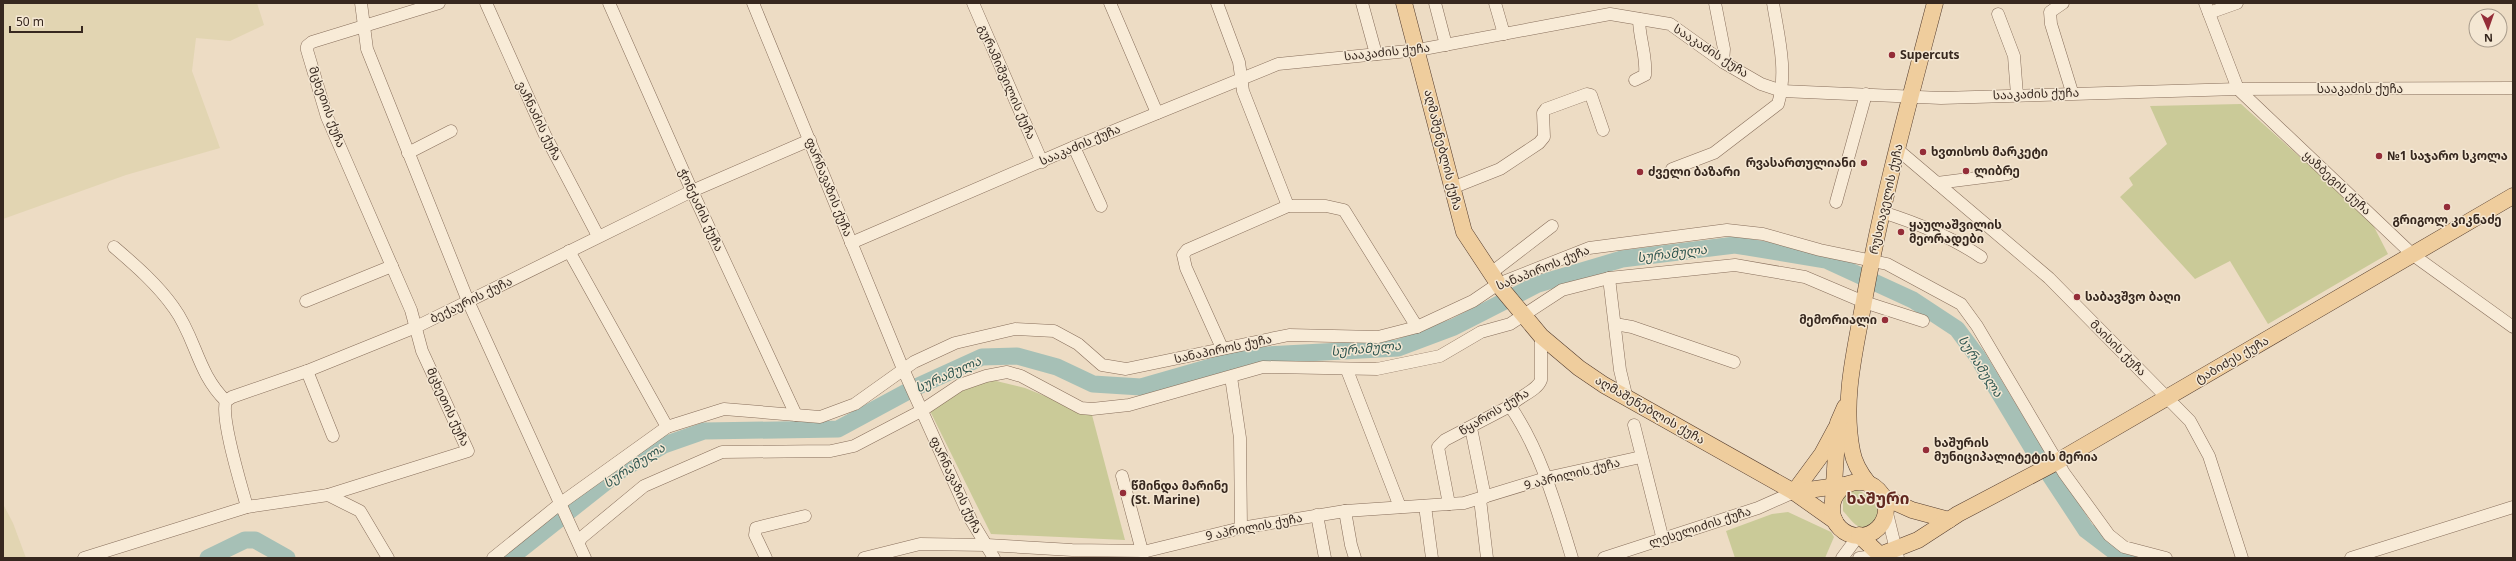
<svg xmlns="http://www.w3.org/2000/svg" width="2516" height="561" font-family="Georgia,'Noto Sans Georgian',serif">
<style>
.farmland{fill:#e2d5b2}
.green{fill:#caca98}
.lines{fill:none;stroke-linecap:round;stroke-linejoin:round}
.river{stroke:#a6c0b6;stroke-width:17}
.minor-casing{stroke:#876e5b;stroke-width:13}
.major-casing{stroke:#553d2f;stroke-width:17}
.minor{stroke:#f8ebd7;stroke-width:12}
.major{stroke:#efcd9d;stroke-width:16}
.poi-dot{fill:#942d38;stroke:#f4e7d3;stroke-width:1.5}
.labels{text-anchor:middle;stroke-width:3;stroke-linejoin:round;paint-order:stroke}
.street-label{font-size:12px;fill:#37281f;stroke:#f4e7d3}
.poi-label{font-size:12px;font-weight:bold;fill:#37281f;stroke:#f4e7d3;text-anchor:start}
.water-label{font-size:13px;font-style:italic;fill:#2e5650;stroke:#f4e7d3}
.district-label{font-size:16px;font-weight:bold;fill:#62271f;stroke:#f4e7d3}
</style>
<rect width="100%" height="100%" fill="#eddcc4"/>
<g class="farmland">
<path d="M 3,3 L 257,3 L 264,25 L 230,41 L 196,38 L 192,71 L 220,148 L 126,175 L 3,219 Z"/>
<path d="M 3,504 L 13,523 L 26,558 L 3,558 Z"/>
</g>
<g class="green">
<path d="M 2241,104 L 2371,221 L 2388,254 L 2268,324 L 2230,261 L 2195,279 L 2120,197 L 2133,185 L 2129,178 L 2167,144 L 2150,106 Z"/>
<path d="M 992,380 L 1025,388 L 1092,415 L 1125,540 L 991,534 L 930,411 L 970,386 Z"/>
<path d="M 1856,490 L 1862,492 L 1878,506 C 1880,518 1871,534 1856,525 C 1851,521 1847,515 1843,511 L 1843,498 L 1850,491 Z"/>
<path d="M 1788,512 L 1831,532 L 1834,537 L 1825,558 L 1735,558 L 1726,531 L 1772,514 Z"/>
</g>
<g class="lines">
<g class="river">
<path d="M 208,558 L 245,540 L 255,540 L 287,558"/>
<path d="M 510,558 L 621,470 L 664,445 L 704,431 L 838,429 L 914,388 L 982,357 L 1017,356 L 1057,367 L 1093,384 L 1141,387 L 1249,356 L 1398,348 L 1454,327 L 1538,284 L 1622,259 L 1735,245 L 1826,260 L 1913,300 L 1957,329 L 1977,356 L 2036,454 L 2086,530 L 2115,552 L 2134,558"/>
</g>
<defs>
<g id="minor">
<path d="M 361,3 L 367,49 L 468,301 L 585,558"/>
<path d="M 486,3 L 545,135 L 598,236"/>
<path d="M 609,3 L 692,191 L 796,415"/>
<path d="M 753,3 L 903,369 L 971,520 L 994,558"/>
<path d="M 973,3 L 1042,162"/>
<path d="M 1110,3 L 1157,113"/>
<path d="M 1217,3 L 1239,62 L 1243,91 L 1288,206"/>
<path d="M 1362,3 L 1376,54"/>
<path d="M 1435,3 L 1446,45"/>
<path d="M 1495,3 L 1504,34"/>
<path d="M 1715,3 L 1724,49 L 1723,62"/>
<path d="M 2063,3 L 2050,12 L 2051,24 L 2072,92"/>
<path d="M 2205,3 L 2238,89 L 2413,255 L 2513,327"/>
<path d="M 2209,13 L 2237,3"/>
<path d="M 1998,14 L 2014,56 L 2017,95"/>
<path d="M 1635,80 L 1645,75 C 1647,56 1639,38 1639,19"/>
<path d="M 1074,147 L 1101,206"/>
<path d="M 1897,149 L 2049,278 L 2190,421 L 2209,456 L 2242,558"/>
<path d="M 408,153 L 451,131"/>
<path d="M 1672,169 L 1714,153 L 1778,104 C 1788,71 1778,35 1773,3"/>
<path d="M 1937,183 L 2008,174"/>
<path d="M 1452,188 L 1500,169 L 1539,143 L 1544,137 L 1543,113 L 1546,109 L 1587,94 L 1591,95 L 1603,130"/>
<path d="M 1836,202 L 1866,94"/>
<path d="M 1882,212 C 1917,223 1950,236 1981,257"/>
<path d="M 851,243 L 1074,147 L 1278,64 L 1418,50 L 1610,14 L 1670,24 L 1723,62 L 1761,84 L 1782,91 L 1941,98 L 2238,89 L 2513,88"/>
<path d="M 114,247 C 135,265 158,285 174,308 C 196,338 197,373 226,401"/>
<path d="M 569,251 L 667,427"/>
<path d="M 1491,273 L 1552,226"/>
<path d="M 1609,278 L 1620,370 L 1627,399"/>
<path d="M 306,301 L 392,266"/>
<path d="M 1615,324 L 1632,327 L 1734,362"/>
<path d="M 1222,348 L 1186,268 L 1183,255 L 1187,250 L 1288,206 L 1326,206 L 1344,210 L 1417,327"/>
<path d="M 1347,370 L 1400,507"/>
<path d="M 307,371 L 333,436"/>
<path d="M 1231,377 L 1240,438 L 1241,528"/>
<path d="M 1510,406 C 1541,451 1556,506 1572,558"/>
<path d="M 1634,425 L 1663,540"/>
<path d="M 1471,428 L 1485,497"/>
<path d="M 1122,476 L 1142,551"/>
<path d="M 328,495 L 360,511 L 388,558"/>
<path d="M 1480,499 L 1487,558"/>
<path d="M 1449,504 L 1438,447 L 1445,440 L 1510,406 C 1519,396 1537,391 1541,380 L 1541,336"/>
<path d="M 1425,506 L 1432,558"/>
<path d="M 247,507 C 242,488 220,418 226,401 L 232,397 L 307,371 L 416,327 L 692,191 L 810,140"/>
<path d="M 1886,509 L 1898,558"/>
<path d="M 1345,511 L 1351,545 L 1355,558"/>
<path d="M 1317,515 L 1325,558"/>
<path d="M 579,543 L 581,538 L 644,486 L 722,452 L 831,451 L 854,446 L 921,411 L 960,385 L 986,376 L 1007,372 L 1021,376 L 1081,408 L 1092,409 L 1129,405 L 1263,367 L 1377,369 L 1440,356 L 1481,332 L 1510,324 L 1562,290 L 1609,278 L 1735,265 L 1805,277 L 1864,302 L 1923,321"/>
<path d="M 84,558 L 247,507 L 328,495 L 468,451 L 422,351 L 411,310 L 327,117 L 307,50 L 307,46 L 312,42 L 439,3"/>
<path d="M 493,558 L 561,503 L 667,427 L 724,409 L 820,417 L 855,404 L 914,362 L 955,343 L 1015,329 L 1054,331 L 1078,344 L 1102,365 L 1126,369 L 1289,335 L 1378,337 L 1417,327 L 1473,301 L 1498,284 L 1589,248 L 1727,230 L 1763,234 L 1820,250 L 1887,264 L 1961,304 L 1977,326 L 2064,473 L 2109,535 L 2124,547 L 2166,558"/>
<path d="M 766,558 L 755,535 L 756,528 L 805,516"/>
<path d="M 864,558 L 920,544 L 987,545 L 1072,550 L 1147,551 L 1241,528 L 1345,511 L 1464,503 L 1546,478 L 1641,457"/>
<path d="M 1604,558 L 1758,508 L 1794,492"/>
<path d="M 1842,558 L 1859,535"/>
<path d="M 1859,558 L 1880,555 L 1884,558"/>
<path d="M 2351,558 L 2513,507"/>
</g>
<g id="major">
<path d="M 1404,3 L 1464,232 L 1501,288 L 1541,336 L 1579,368 L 1604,385 L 1794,492 L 1835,521"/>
<circle cx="1859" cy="509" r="27"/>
<path d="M 1868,483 C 1860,473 1854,463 1852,451 C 1842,400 1855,351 1864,301 C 1882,200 1909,102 1935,3"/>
<path d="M 1794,492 L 1822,454 L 1836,428"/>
<path d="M 1794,492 L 1844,485"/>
<path d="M 1883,497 L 1912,510 L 1949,520"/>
<path d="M 1833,500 L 1838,423 L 1845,407"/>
<path d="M 1859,535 L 1880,555 L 1918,540 L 1958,514 L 2053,464 L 2513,196"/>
</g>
</defs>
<use href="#minor" class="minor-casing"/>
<use href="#major" class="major-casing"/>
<use href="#minor" class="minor"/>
<use href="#major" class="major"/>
</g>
<g class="poi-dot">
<circle cx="1892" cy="55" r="4"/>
<circle cx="1923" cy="152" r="4"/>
<circle cx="2379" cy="156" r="4"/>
<circle cx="1864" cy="163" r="4"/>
<circle cx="1966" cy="171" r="4"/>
<circle cx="1640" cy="172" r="4"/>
<circle cx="2447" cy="207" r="4"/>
<circle cx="1901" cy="232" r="4"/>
<circle cx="2077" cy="297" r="4"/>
<circle cx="1885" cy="320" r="4"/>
<circle cx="1926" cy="450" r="4"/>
<circle cx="1123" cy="493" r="4"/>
</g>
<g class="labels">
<g class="street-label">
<text transform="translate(1711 51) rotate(33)" y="4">სააკაძის ქუჩა</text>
<text transform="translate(1387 52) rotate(-6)" y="4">სააკაძის ქუჩა</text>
<text transform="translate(1007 82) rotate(66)" y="4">გურამიშვილის ქუჩა</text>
<text x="2360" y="93">სააკაძის ქუჩა</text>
<text transform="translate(2036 94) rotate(-2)" y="4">სააკაძის ქუჩა</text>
<text transform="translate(327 107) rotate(70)" y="4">მცხეთის ქუჩა</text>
<text transform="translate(539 121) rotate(64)" y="4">ვაჩნაძის ქუჩა</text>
<text transform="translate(1080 145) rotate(-23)" y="4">სააკაძის ქუჩა</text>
<text transform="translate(1443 150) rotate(76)" y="4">აღმაშენებლის ქუჩა</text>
<text transform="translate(2337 183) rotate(43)" y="4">ყაზბეგის ქუჩა</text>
<text transform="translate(829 187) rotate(68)" y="4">ფარნავაზის ქუჩა</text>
<text transform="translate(1886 199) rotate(-77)" y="4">რუსთაველის ქუჩა</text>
<text transform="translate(701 210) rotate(65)" y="4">ჭონქაძის ქუჩა</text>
<text transform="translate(1543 268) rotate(-22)" y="4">სანაპიროს ქუჩა</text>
<text transform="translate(471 300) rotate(-26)" y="4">ბექაურის ქუჩა</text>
<text transform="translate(2118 348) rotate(45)" y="4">მაისის ქუჩა</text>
<text transform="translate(1223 349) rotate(-12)" y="4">სანაპიროს ქუჩა</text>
<text transform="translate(2232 360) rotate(-30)" y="4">ტაბიძეს ქუჩა</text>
<text transform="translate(448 407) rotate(65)" y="4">მცხეთის ქუჩა</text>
<text transform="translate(1650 410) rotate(30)" y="4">აღმაშენებლის ქუჩა</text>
<text transform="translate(1494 412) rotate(-31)" y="4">წყაროს ქუჩა</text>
<text transform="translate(1572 474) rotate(-14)" y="4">9 აპრილის ქუჩა</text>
<text transform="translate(956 485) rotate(65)" y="4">ფარნავაზის ქუჩა</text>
<text transform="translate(1254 527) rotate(-11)" y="4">9 აპრილის ქუჩა</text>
<text transform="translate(1700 527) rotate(-18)" y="4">ლესელიძის ქუჩა</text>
</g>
<g class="poi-label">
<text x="1900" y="59">Supercuts</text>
<text x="1931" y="156">ხვთისოს მარკეტი</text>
<text x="2387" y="160">№1 საჯარო სკოლა</text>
<text x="1856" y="167" text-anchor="end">რვასართულიანი</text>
<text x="1974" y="175">ლიბრე</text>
<text x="1648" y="176">ძველი ბაზარი</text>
<text x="2447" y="224" text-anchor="middle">გრიგოლ კიკნაძე</text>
<text x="1909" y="229">ყაულაშვილის<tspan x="1909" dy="14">მეორადები</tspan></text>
<text x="2085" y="301">საბავშვო ბაღი</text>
<text x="1877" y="324" text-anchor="end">მემორიალი</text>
<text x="1934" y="447">ხაშურის<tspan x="1934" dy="14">მუნიციპალიტეტის მერია</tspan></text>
<text x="1131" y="490">წმინდა მარინე<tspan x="1131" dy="14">(St. Marine)</tspan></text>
</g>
<g class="water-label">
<text transform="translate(1672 253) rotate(-7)" y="5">სურამულა</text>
<text transform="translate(1366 348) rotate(-5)" y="5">სურამულა</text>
<text transform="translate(1981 366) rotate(57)" y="5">სურამულა</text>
<text transform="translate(948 374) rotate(-24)" y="5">სურამულა</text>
<text transform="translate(634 465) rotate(-33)" y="5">სურამულა</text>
</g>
<g class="district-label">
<text x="1878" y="504">ხაშური</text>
</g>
</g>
<rect width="2516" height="561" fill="none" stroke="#37281f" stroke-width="8"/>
<g transform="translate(2488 28) rotate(178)"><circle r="19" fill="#f4e7d3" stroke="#a89b8b"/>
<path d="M0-3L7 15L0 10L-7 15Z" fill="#942d38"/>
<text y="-6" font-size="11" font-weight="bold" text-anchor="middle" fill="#37281f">N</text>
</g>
<path d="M10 26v6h72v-6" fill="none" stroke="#37281f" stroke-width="2"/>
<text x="16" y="26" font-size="12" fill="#37281f" stroke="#f4e7d3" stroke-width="3" paint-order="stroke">50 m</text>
</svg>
